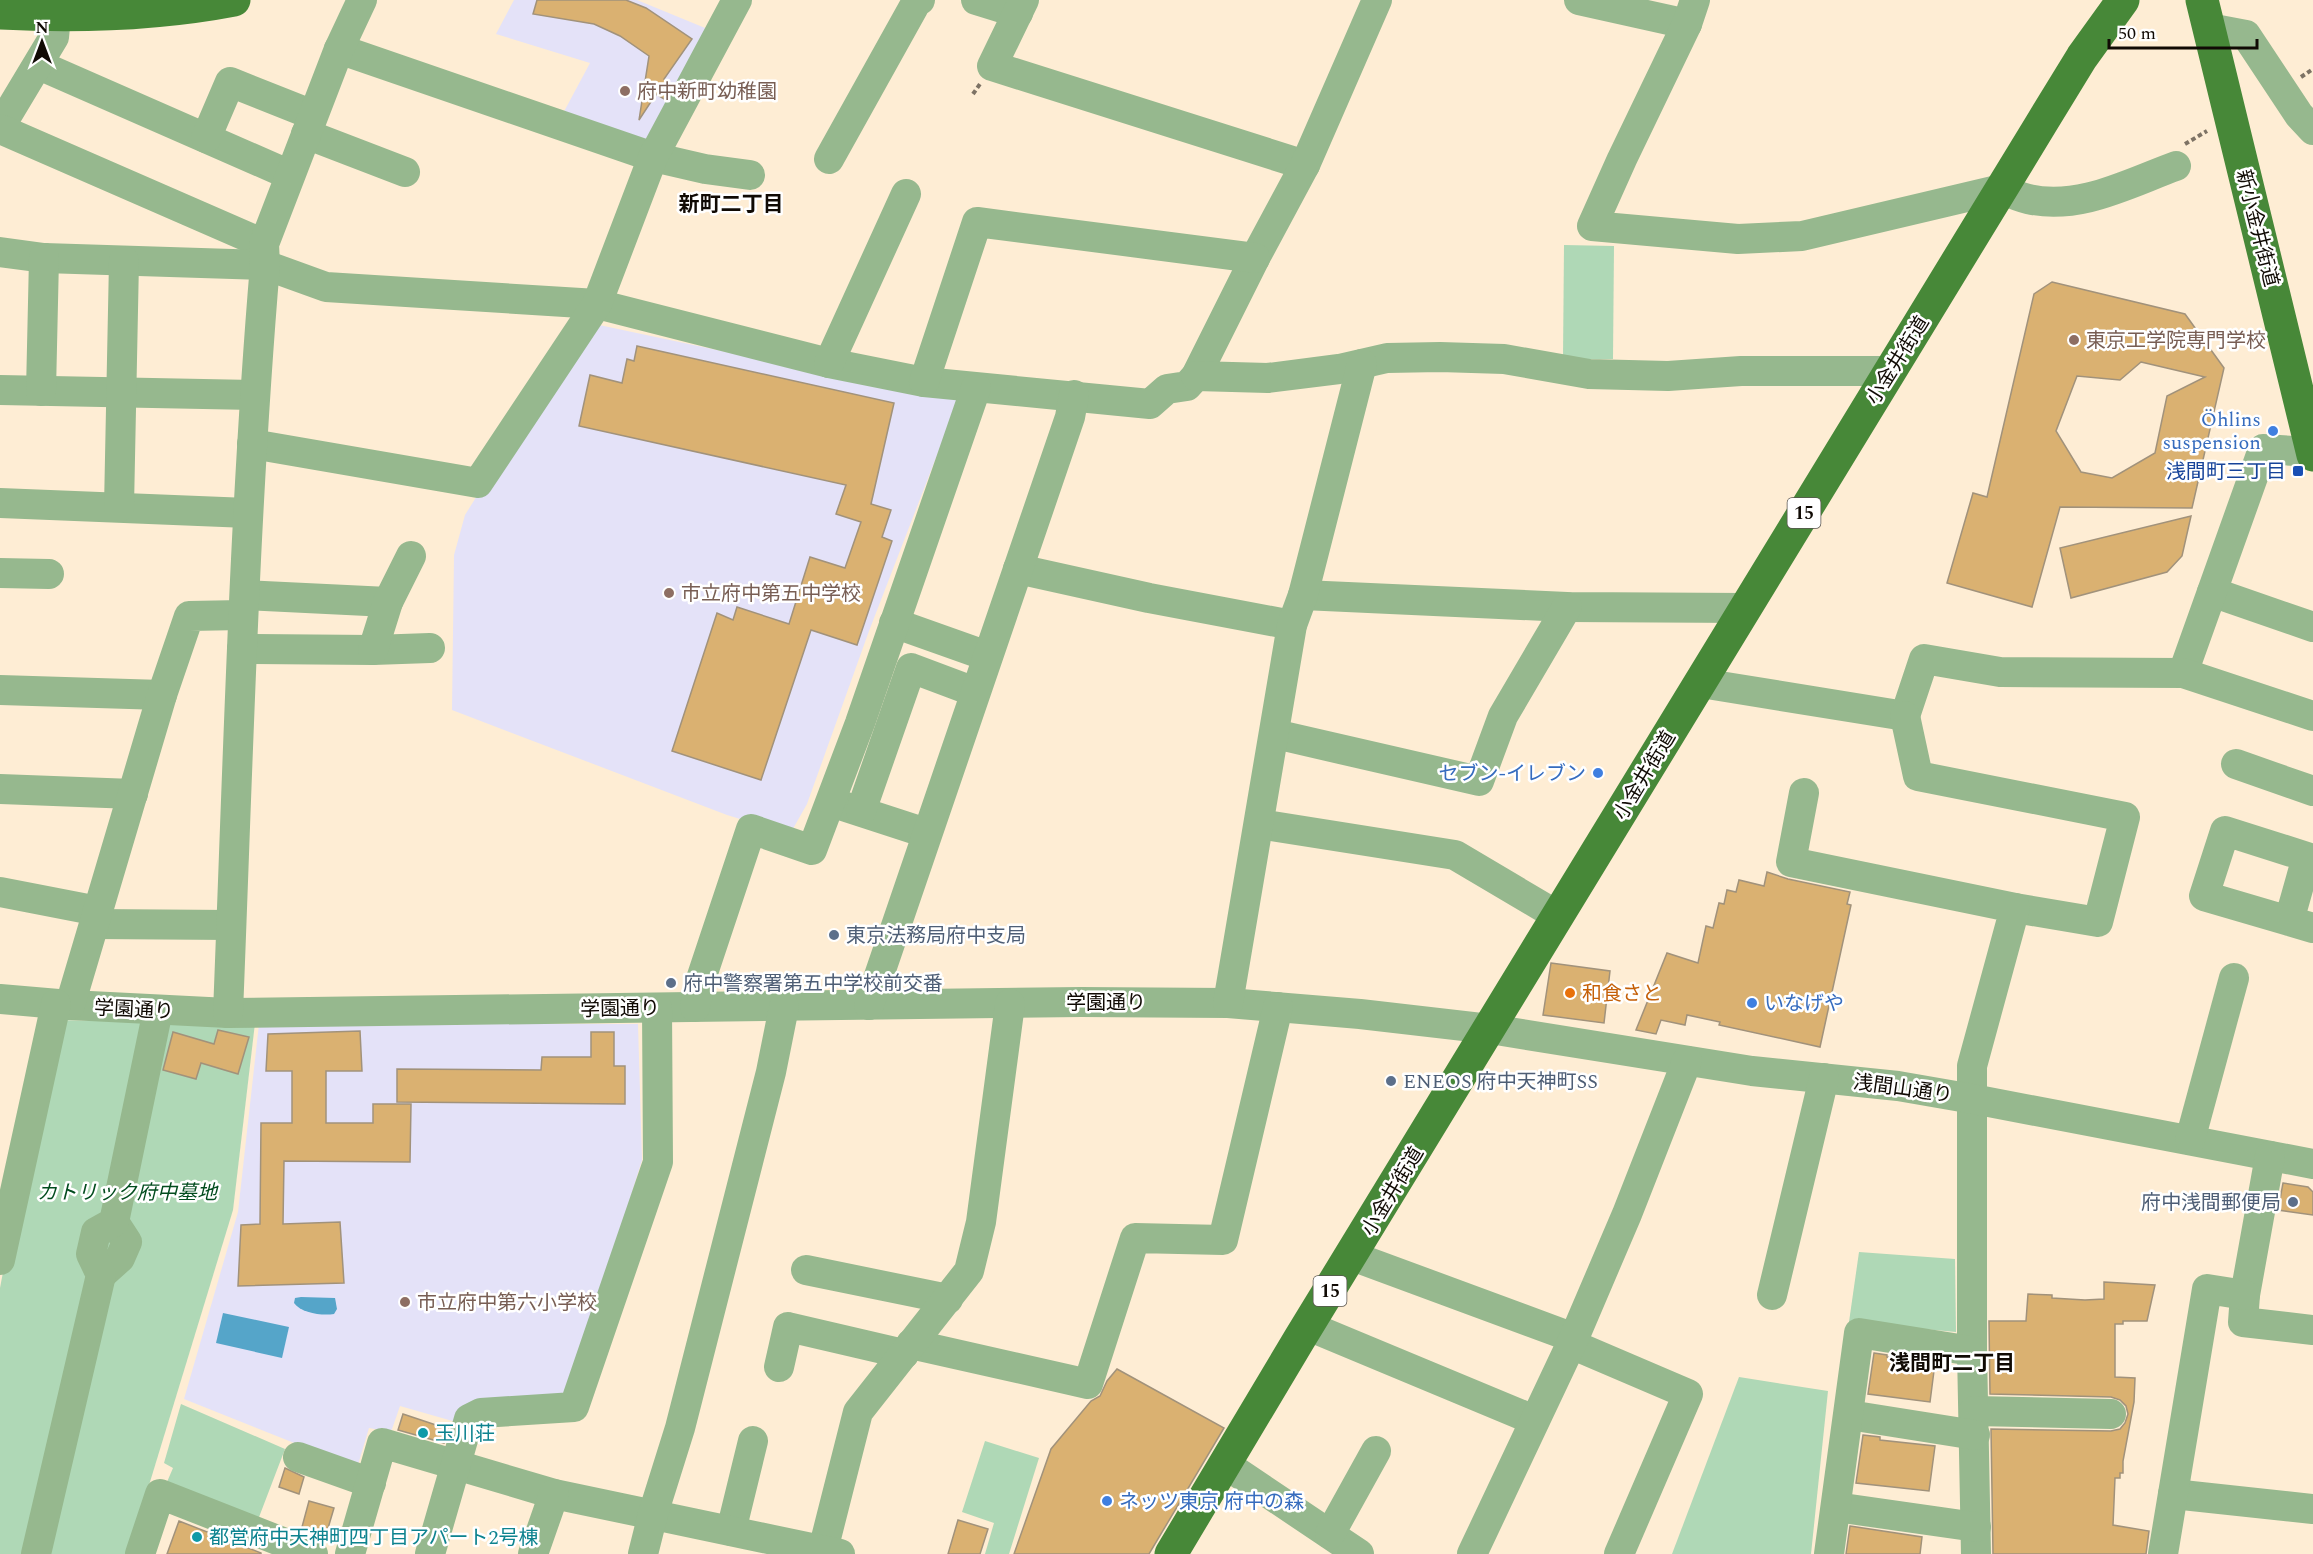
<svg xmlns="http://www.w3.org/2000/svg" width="2313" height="1554" font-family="Spectral,'Noto Sans JP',serif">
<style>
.education{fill:#e4e2f8}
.green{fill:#afd8b6}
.water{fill:#55a5c9}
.building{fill:#dab171;stroke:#a1927b;stroke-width:1.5;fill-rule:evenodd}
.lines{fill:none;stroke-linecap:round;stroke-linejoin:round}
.path{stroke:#7d7264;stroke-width:4;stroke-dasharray:4.5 3;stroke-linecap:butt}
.minor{stroke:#96b88e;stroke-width:30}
.major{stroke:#478838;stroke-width:33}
.education-dot{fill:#8d6e63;stroke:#fff;stroke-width:2}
.shop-dot{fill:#3f7fe0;stroke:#fff;stroke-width:2}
.transit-dot{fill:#1a4fb4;stroke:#fff;stroke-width:2}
.service-dot{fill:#5c6f8a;stroke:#fff;stroke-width:2}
.food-dot{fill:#e8710a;stroke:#fff;stroke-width:2}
.culture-dot{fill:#0f9aa8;stroke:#fff;stroke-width:2}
.labels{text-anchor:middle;stroke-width:5;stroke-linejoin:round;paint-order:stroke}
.shield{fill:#fff;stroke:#58544f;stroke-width:1.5}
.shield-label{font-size:18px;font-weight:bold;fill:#100a04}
.education-label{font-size:20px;fill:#785e54;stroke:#fff;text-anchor:start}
.street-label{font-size:20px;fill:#100a04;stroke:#fff}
.shop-label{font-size:20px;fill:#366cbe;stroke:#fff;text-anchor:end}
.transit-label{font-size:20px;fill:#164399;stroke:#fff;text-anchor:end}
.service-label{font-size:20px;fill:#4e5e75;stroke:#fff;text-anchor:start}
.food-label{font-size:20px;fill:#c56008;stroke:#fff;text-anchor:start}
.park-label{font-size:20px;font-style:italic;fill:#024c1e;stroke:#fff}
.culture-label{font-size:20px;fill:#0d838f;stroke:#fff;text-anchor:start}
.neighbourhood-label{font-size:21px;font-weight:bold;fill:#100a04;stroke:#fff}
</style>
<rect width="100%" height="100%" fill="#feedd4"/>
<g class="education">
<path d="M 514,0 L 637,0 L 710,30 L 641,150 L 560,119 L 590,63 L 496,34 Z"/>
<path d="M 585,322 L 826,373 L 961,393 L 869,631 L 807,804 L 790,834 L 727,815 L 452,710 L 454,555 L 465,515 Z"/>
<path d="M 259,1024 L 638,1024 L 642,1160 L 570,1393 L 456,1422 L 400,1406 L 391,1432 L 369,1428 L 357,1468 L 184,1399 L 238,1212 Z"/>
</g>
<g class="green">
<path d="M 1564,245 L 1614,246 L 1613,359 L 1563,359 Z"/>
<path d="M 50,1020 L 255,1023 L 233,1210 L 128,1554 L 0,1554 L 0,1288 Z"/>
<path d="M 1859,1252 L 1955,1259 L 1956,1332 L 1849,1322 Z"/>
<path d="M 1739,1377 L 1828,1391 L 1811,1554 L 1672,1554 Z"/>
<path d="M 181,1404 L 285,1449 L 256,1525 L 164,1489 L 173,1468 L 164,1463 Z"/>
<path d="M 985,1441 L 1039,1458 L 1009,1554 L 985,1554 L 994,1523 L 962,1512 Z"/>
</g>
<g class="water">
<path d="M 301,1297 L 335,1298 L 337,1309 L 334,1314 C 322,1316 301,1313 294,1303 L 295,1298 Z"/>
<path d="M 223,1313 L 289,1327 L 282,1358 L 216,1343 Z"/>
</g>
<g class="building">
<path d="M 537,0 L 626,0 L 646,8 L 692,39 L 664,79 L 672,85 L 664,99 L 656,94 L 639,120 L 649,56 L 620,36 L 594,24 L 533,14 Z"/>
<path d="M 2052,282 L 2185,314 L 2224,368 L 2192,508 L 2060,507 L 2032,607 L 1947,583 L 1973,493 L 1987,497 L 2034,294 ZM 2141,362 L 2205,377 L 2167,396 L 2155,453 L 2112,478 L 2081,472 L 2056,431 L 2077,376 L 2120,380 Z"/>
<path d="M 637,346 L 894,403 L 871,504 L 891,510 L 882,537 L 892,541 L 857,645 L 811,630 L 761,780 L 672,751 L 717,613 L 733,620 L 737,607 L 789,624 L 810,557 L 845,568 L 861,522 L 836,514 L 846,485 L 579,426 L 590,375 L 622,383 L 627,359 L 634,361 Z"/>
<path d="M 2191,516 L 2182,556 L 2167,572 L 2071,598 L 2060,548 Z"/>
<path d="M 1767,872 L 1788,879 L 1850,892 L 1847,904 L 1851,905 L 1820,1047 L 1719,1025 L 1720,1022 L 1687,1015 L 1685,1025 L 1661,1020 L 1656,1034 L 1636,1030 L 1667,953 L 1698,963 L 1706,926 L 1713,928 L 1719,903 L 1724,904 L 1727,890 L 1736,892 L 1739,880 L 1764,886 Z"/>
<path d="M 1551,963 L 1610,971 L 1604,1023 L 1543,1015 Z"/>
<path d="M 218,1030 L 249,1037 L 238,1074 L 201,1063 L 196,1079 L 163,1070 L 173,1032 L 214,1044 Z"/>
<path d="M 360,1031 L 362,1071 L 326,1071 L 326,1123 L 373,1123 L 373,1104 L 411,1104 L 410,1162 L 284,1161 L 283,1224 L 340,1222 L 344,1283 L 238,1286 L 241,1225 L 260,1224 L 261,1123 L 292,1123 L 292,1071 L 266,1071 L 268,1034 Z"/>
<path d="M 591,1032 L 614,1032 L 614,1066 L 625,1066 L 625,1104 L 397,1102 L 397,1069 L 541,1070 L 542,1057 L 591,1057 Z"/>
<path d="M 2283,1183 L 2308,1187 L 2313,1192 L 2313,1215 L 2278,1210 Z"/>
<path d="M 2104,1282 L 2155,1285 L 2147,1321 L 2123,1321 L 2123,1324 L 2115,1324 L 2115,1377 L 2135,1378 L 2134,1402 L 2123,1461 L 2123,1473 L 2120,1473 L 2120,1478 L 2115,1478 L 2113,1525 L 2149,1531 L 2146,1554 L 1993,1554 L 1991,1429 L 2111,1431 L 2120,1429 L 2125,1423 L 2128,1414 L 2126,1406 L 2120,1400 L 2111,1397 L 1990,1394 L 1989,1321 L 2026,1321 L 2028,1294 L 2052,1295 L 2052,1298 L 2085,1300 L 2104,1299 Z"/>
<path d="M 1874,1353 L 1887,1355 L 1887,1357 L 1935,1363 L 1930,1402 L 1868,1394 Z"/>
<path d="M 1117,1369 L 1224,1428 L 1149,1554 L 1014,1554 L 1051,1449 L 1091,1401 L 1100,1396 L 1107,1381 Z"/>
<path d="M 403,1414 L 448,1429 L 444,1443 L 398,1430 Z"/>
<path d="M 1863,1435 L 1880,1437 L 1880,1440 L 1935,1446 L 1929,1491 L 1856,1483 Z"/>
<path d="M 285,1468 L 304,1477 L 299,1494 L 279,1487 Z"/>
<path d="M 309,1501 L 334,1508 L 326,1535 L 302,1527 Z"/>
<path d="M 958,1520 L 988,1529 L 980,1554 L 948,1554 Z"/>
<path d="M 179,1521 L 261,1553 L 261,1554 L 167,1554 Z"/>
<path d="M 1850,1526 L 1922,1537 L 1920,1554 L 1846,1554 Z"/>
</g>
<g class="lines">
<g class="path">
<path d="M 2301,77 L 2313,69"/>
<path d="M 973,94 L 980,84"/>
<path d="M 2185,144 L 2207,131"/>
</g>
<g class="minor">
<path d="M 976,0 L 1018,13"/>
<path d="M 1024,0 L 992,66 L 1305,165"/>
<path d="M 1579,0 L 1687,24"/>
<path d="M 1695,0 L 1687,24 L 1622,159 L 1592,226 L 1738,239 L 1802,236 L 2001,189 C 2010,193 2019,197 2028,199 C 2079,211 2129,183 2176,166"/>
<path d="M 2209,28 L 2246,35 L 2299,115 L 2313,130"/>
<path d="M 339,49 L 653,157 L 705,169 L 750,175"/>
<path d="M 39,65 L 290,175"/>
<path d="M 0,127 L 54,37 L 56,16"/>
<path d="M 0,129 L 264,244"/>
<path d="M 306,134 L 405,172"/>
<path d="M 206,138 L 230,82 L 313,115"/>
<path d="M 829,159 L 917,1 L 920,0"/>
<path d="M 0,252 L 44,258 L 265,265 L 326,287 L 597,304 L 829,363 L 924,382 L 1150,404 L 1167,389 L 1187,386 L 1196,376 L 1255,258 L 1305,165 L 1377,0"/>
<path d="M 829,363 L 906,194"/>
<path d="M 1196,376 L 1268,378 L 1339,369 L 1387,358 L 1440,357 L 1504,359 L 1589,374 L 1668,376 L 1741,371 L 1891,371"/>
<path d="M 924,382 L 977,222 L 1255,258"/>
<path d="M 0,390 L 254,395"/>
<path d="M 41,391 L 44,258"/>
<path d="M 252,444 L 478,483 L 597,304 L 653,157 L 737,0"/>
<path d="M 0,503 L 248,513"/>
<path d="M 119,507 L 124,261"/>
<path d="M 1018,569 L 1149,598 L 1292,625"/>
<path d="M 0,573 L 49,574"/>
<path d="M 2212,592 L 2313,627"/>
<path d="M 245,595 L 388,602"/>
<path d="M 1303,595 L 1567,607 L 1746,608"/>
<path d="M 894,623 L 987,656"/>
<path d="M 242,649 L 373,650 L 430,648"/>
<path d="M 373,650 L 388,602 L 411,556"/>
<path d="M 2183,673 L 2263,449 L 2312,452"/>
<path d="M 1701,683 L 1905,716 L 1924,659 L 2000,672 L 2183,673 L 2313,716"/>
<path d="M 0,690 L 162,695"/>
<path d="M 1905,716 L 1918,776 L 2125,817 L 2098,922 L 2015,908"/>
<path d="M 1275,734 L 1479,781 L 1503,716 L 1567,607"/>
<path d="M 2236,764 L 2313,791"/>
<path d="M 0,789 L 133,794"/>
<path d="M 1804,793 L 1791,862 L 2015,908 L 1972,1066 L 1972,1351 L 1976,1554"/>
<path d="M 843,806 L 926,833"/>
<path d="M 861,811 L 911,668 L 975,692"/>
<path d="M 1259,824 L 1455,855 L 1558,916"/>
<path d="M 0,892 L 98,911"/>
<path d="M 2289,921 L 2307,857 L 2225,831 L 2204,896 L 2313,928"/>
<path d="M 94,924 L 231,925"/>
<path d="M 0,999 L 70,1005 L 228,1013 L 1081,1002 L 1228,1003 L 1360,1014 L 1490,1029 L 1752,1071 L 1898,1086 L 1973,1099 L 2313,1164"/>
<path d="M 1228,1003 L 1292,625 L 1303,595 L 1362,364"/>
<path d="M 70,1005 L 162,695 L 189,616 L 242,615"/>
<path d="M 869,1005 L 1070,417 L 1074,395"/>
<path d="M 695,1007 L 701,979 L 751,829 L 812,850 L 860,723 L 976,388"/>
<path d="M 228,1013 C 238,763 244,514 265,265 L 264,244 L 339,49 L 362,0"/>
<path d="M 2190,1140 L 2234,978"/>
<path d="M 2270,1156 L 2245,1295 L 2243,1322 L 2313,1330"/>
<path d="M 1352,1256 L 1574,1338"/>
<path d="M 0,1260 L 56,1004"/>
<path d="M 806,1270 L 948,1299"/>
<path d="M 101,1275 L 120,1258 L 127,1242 L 114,1222"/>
<path d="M 1772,1295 L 1824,1078"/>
<path d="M 1308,1326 L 1534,1420"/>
<path d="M 911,1344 L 1088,1384 L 1135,1238 L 1223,1240 L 1278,1007"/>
<path d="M 1571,1344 L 1688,1394 L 1619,1554"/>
<path d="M 779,1367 L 788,1327 L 904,1354"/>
<path d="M 1974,1411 L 2111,1414"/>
<path d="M 1849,1415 L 1975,1435"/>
<path d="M 298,1457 L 371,1483"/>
<path d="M 1225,1464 L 1359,1554"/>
<path d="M 2173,1494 L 2313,1509"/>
<path d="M 1836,1507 L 1976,1527"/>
<path d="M 731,1531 L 753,1441"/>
<path d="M 1330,1534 L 1376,1451"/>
<path d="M 823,1550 L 858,1412 L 969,1271 L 981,1222 L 1010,1004"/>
<path d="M 36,1554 L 101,1275 L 91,1254 L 96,1232 L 114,1222 L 158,1010"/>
<path d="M 140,1554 L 160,1494 L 313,1554"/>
<path d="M 350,1554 L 382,1443 L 554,1494 L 840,1554"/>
<path d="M 430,1554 L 469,1419 L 481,1413 L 574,1407 L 658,1162 L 657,1008"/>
<path d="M 533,1554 L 554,1494"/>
<path d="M 643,1554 L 653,1514 L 680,1428 L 771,1072 L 784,1007"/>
<path d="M 1472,1554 L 1574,1338 L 1627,1214 L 1687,1061"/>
<path d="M 1829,1554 L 1859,1333 L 1972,1351"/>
<path d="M 2163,1554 L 2207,1289 L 2245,1295"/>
</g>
<g class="major">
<path d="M 2202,0 L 2313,455"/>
<path d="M 0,13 C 79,17 156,15 234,0"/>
<path d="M 1171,1554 L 1300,1338 L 2041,124 L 2082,57 L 2123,0"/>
</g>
</g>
<g class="education-dot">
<circle cx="625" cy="91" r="6"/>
<circle cx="2074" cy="340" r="6"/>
<circle cx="669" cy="593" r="6"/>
<circle cx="405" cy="1302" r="6"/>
</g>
<g class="shop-dot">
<circle cx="2273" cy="431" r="6"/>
<circle cx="1598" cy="773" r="6"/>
<circle cx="1752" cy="1003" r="6"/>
<circle cx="1107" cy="1501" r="6"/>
</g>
<rect class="transit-dot" x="2292" y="465" width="12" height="12" rx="3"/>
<g class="service-dot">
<circle cx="834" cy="935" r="6"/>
<circle cx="671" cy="983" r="6"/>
<circle cx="1391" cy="1081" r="6"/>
<circle cx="2293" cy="1202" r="6"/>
</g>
<circle class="food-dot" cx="1570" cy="993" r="6"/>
<g class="culture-dot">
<circle cx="423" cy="1433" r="6"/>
<circle cx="197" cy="1537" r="6"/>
</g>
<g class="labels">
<g class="shield">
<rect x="1787.5" y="498" width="33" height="30" rx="4.5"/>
<rect x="1313.5" y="1276" width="33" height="30" rx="4.5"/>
</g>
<g class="shield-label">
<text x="1804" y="519">15</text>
<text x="1330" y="1297">15</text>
</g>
<g class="education-label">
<text x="637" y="98">府中新町幼稚園</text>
<text x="2086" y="347">東京工学院専門学校</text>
<text x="681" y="600">市立府中第五中学校</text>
<text x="417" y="1309">市立府中第六小学校</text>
</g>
<g class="street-label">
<text transform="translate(2258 228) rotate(76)" y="7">新小金井街道</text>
<text transform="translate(1897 360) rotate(-58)" y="7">小金井街道</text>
<text transform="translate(1644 775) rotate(-59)" y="7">小金井街道</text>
<text x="1106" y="1009">学園通り</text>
<text transform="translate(620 1008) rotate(-1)" y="7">学園通り</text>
<text transform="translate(134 1009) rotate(3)" y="7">学園通り</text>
<text transform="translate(1903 1088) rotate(8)" y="7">浅間山通り</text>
<text transform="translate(1392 1191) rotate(-59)" y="7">小金井街道</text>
</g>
<g class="shop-label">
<text x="2261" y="426">Öhlins<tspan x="2261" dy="23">suspension</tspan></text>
<text x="1586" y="780">セブン-イレブン</text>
<text x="1764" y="1010" text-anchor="start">いなげや</text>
<text x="1119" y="1508" text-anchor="start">ネッツ東京 府中の森</text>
</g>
<g class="transit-label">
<text x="2286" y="478">浅間町三丁目</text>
</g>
<g class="service-label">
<text x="846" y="942">東京法務局府中支局</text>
<text x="683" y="990">府中警察署第五中学校前交番</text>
<text x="1403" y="1088">ENEOS 府中天神町SS</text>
<text x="2281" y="1209" text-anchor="end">府中浅間郵便局</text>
</g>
<g class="food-label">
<text x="1582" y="1000">和食さと</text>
</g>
<g class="park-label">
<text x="127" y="1199">カトリック府中墓地</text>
</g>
<g class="culture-label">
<text x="435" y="1440">玉川荘</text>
<text x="209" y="1544">都営府中天神町四丁目アパート2号棟</text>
</g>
<g class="neighbourhood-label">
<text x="731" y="211">新町二丁目</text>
<text x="1952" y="1370">浅間町二丁目</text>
</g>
</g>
<g transform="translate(42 42)" stroke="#ffffff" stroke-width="4.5" paint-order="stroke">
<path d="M0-4.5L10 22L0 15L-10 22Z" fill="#100a04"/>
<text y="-9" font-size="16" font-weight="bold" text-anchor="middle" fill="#100a04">N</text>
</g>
<path d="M2109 39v9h148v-9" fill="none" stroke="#100a04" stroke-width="3"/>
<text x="2118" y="39" font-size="18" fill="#100a04" stroke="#ffffff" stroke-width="4.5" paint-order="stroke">50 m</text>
</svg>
